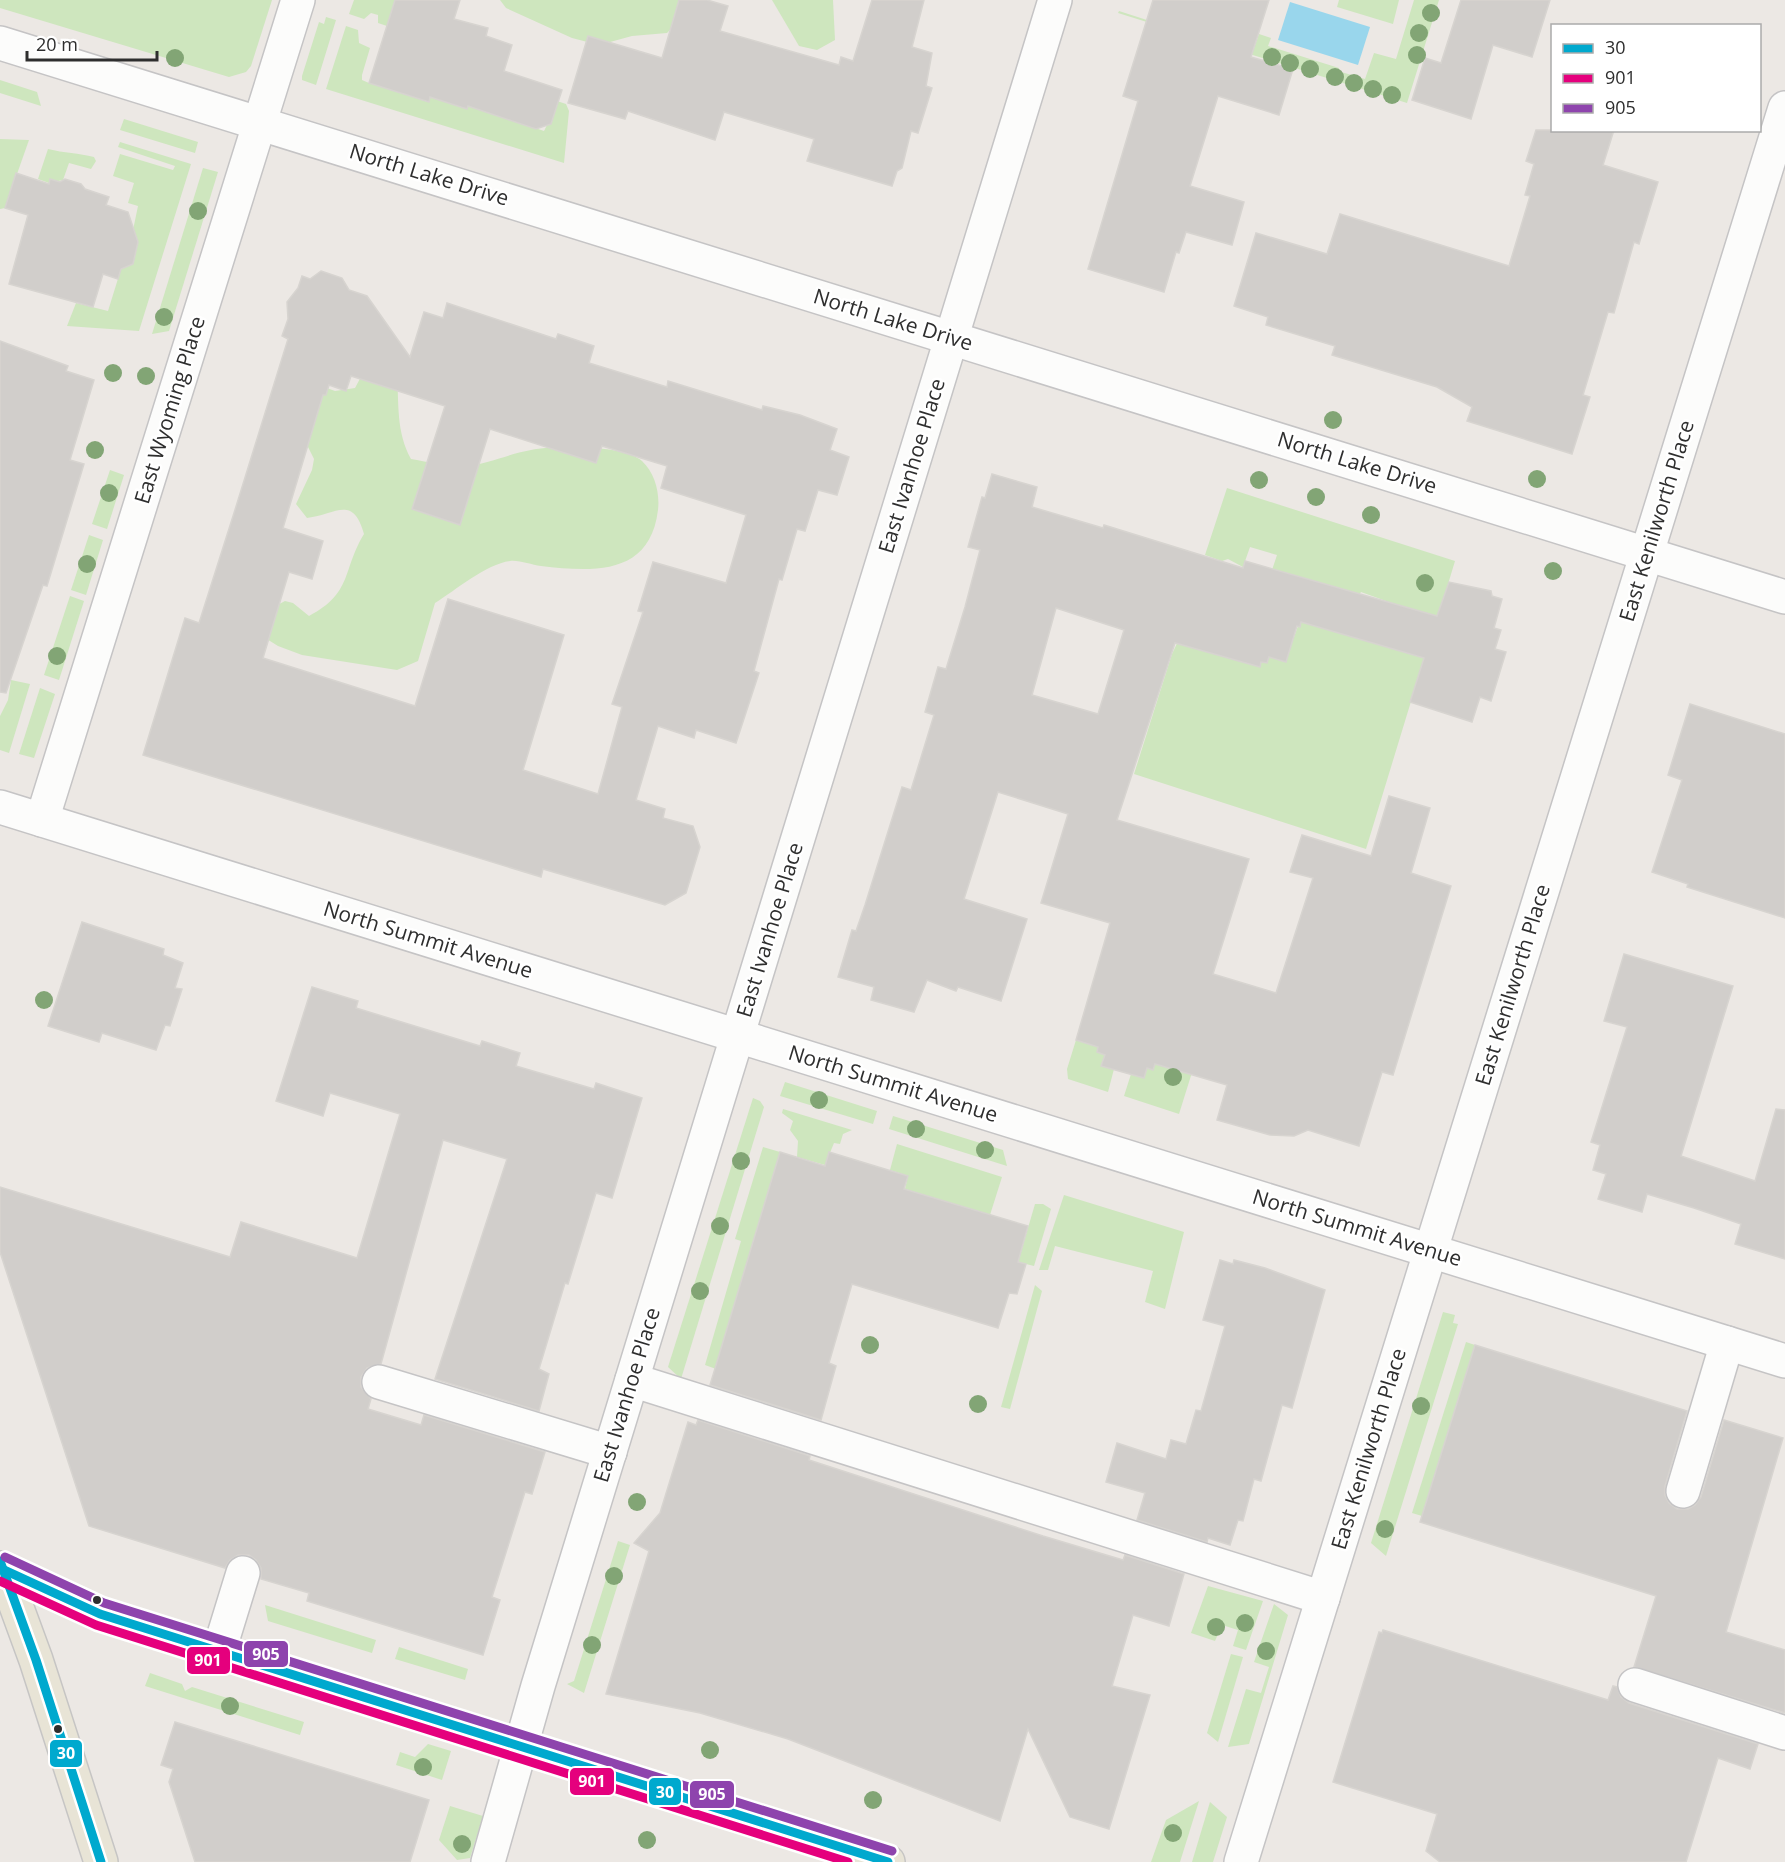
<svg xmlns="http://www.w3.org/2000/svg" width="1785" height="1862" font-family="'Open Sans',sans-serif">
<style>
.green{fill:#cee6be}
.water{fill:#99d6ec}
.building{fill:#d1cecb;stroke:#d7d4d0;stroke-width:1.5;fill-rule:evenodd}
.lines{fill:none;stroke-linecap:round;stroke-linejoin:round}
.minor-casing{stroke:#c5c4c5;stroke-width:36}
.major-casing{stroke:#c6c5c4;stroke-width:36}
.minor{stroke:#fcfcfb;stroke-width:33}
.major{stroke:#e8e4d6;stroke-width:33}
.bus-1-casing{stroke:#fff;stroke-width:14}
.bus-2-casing{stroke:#fff;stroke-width:14}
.bus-3-casing{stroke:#fff;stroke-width:14}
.bus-1{stroke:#00a9ce;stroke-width:9}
.bus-2{stroke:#e5007d;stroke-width:9}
.bus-3{stroke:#8e44ad;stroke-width:9}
.tree{fill:#82a575}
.bus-dot{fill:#2e2e2e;stroke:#fff;stroke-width:2}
.labels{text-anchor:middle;stroke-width:5;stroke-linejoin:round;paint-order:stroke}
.street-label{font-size:21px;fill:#2e2e2e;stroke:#fff}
.line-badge{stroke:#fff;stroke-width:2}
.badge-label{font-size:16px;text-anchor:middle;font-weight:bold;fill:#fff}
</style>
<rect width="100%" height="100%" fill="#ece8e4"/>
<g class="green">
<path d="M 0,0 L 272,0 L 251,66 L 246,72 L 229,77 L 0,8 Z"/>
<path d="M 354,0 L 395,0 L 387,26 L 378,23 L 378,15 L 371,13 L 364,19 L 349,14 Z"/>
<path d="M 500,0 L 699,0 L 667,33 L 632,36 L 599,45 L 572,38 L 506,8 Z"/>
<path d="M 772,0 L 833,0 L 835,40 L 817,50 L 799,46 Z"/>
<path d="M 1339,0 L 1399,0 L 1393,24 L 1337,7 Z"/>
<path d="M 1414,0 L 1439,0 L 1407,103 L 1118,13 L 1119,11 L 1252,54 L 1259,34 L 1271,38 L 1268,46 L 1339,68 L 1338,71 L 1365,79 L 1374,53 L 1396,59 Z"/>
<path d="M 326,17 L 336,20 L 316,85 L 302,80 L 302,76 L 319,22 L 324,24 Z"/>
<path d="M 346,26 L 358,30 L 359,43 L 370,48 L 362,75 L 362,80 L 369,83 L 428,102 L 430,97 L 467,108 L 470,100 L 491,113 L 544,131 L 547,125 L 551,123 L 554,100 L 566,104 L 569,111 L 564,163 L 326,89 Z"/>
<path d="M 0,80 L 37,92 L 41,106 L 0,93 Z"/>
<path d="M 124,119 L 198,142 L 195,153 L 120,130 Z"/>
<path d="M 0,139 L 29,140 L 5,208 L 0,209 Z"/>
<path d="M 120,142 L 191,164 L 139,331 L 67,326 L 76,303 L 108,311 L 121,269 L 133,263 L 133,230 L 138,206 L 128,203 L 134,183 L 113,176 L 120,154 L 173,170 L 175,166 L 118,147 Z"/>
<path d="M 48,149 C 64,153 79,153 94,157 L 96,161 L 91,169 L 69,163 L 63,180 L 49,183 L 38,179 Z"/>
<path d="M 203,168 L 218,172 L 169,331 L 152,334 Z"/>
<path d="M 363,373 L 397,374 C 399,404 396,432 411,459 C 428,462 448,467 465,466 C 489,464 508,454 531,450 C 555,445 624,445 642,461 C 655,473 660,493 658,510 C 650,576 593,572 541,566 C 531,565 520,560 510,561 C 486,564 456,590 435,603 L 418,661 L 397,670 L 302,655 L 278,646 L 262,636 L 268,610 L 285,601 L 293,603 L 309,616 C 353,593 342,570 364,534 C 353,494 335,515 307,518 L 296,504 L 312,470 L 314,459 L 306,443 L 316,384 L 335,391 L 355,388 Z"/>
<path d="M 110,470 L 124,475 L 107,529 L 92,524 Z"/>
<path d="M 1227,488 L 1455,561 L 1439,614 L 1436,619 L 1361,592 L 1359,595 L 1272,570 L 1277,555 L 1250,547 L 1243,567 L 1228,559 L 1222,561 L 1205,555 Z"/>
<path d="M 89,535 L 103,540 L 86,595 L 71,590 Z"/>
<path d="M 70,596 L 84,601 L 59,680 L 44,675 Z"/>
<path d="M 1306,604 L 1347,635 L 1387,647 L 1427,649 L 1366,849 L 1134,774 L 1172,654 L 1180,637 L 1260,667 L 1261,662 L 1267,663 L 1269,657 L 1285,662 Z"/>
<path d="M 11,680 L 30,684 L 9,753 L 0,750 L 0,716 L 8,700 Z"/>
<path d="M 40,688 L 55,694 L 34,758 L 19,754 Z"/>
<path d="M 1076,1040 L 1098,1047 L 1105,1055 L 1101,1065 L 1114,1069 L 1108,1092 L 1068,1079 L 1067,1069 Z"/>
<path d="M 1155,1064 L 1181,1072 L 1194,1066 L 1179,1114 L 1124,1096 L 1131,1074 L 1143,1078 L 1147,1068 Z"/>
<path d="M 785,1082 L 877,1111 L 873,1124 L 780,1096 Z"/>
<path d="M 753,1098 L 760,1101 L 764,1107 L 681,1379 L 668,1367 Z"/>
<path d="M 783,1109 L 852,1130 L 843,1134 L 840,1144 L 834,1143 L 825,1165 L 797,1157 L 798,1141 L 790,1130 L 793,1121 L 782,1113 Z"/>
<path d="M 893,1116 L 1003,1150 L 1007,1166 L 889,1129 Z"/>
<path d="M 897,1144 L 1002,1177 L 990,1215 L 905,1189 L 908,1176 L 890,1170 Z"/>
<path d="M 763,1147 L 780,1152 L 716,1369 L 705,1365 L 741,1241 L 735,1239 Z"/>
<path d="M 1064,1195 L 1184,1232 L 1165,1309 L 1145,1302 L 1153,1271 L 1055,1246 L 1048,1270 L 1039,1270 Z"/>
<path d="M 1035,1204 L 1043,1204 L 1051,1209 L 1034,1266 L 1018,1262 Z"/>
<path d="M 1035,1285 L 1042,1291 L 1010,1409 L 1001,1407 Z"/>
<path d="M 1443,1312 L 1455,1315 L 1453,1323 L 1458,1324 L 1386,1556 L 1371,1543 Z"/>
<path d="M 1466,1342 L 1475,1345 L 1422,1516 L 1412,1513 Z"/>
<path d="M 618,1541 L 630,1545 L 584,1693 L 567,1684 L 574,1681 Z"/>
<path d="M 1208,1586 L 1263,1601 L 1246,1650 L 1233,1646 L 1238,1630 L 1222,1625 L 1215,1641 L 1191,1633 Z"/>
<path d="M 1274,1604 L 1288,1615 L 1249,1744 L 1228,1747 L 1246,1689 L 1261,1693 L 1269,1667 L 1254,1662 Z"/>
<path d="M 265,1605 L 376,1640 L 372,1653 L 268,1621 Z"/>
<path d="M 399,1647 L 468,1669 L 465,1680 L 395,1659 Z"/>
<path d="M 1231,1654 L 1243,1657 L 1218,1742 L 1207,1733 Z"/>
<path d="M 150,1673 L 182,1684 L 185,1691 L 192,1687 L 304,1722 L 300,1735 L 145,1686 Z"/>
<path d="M 428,1744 L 451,1751 L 442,1780 L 396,1765 L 400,1752 L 415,1757 Z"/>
<path d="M 1199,1801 L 1180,1862 L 1151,1862 L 1166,1820 Z"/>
<path d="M 1210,1802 L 1227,1817 L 1213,1862 L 1192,1862 Z"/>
<path d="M 450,1806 L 483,1816 L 470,1858 L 457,1860 L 439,1840 Z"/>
</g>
<path class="water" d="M 1290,2 L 1370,27 L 1358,65 L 1278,40 Z"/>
<g class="building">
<path d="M 395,0 L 460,0 L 454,19 L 488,28 L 486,36 L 512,45 L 504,71 L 562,90 L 551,124 L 536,129 L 468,106 L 467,109 L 430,97 L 429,102 L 369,83 Z"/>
<path d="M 679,0 L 707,0 L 728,6 L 720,31 L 839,65 L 841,57 L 853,61 L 872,0 L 924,0 L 912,47 L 932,53 L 926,86 L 932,88 L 918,133 L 911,131 L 902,168 L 897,171 L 892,186 L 807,161 L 814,139 L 724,112 L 715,140 L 628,111 L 625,119 L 568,103 L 588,36 L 662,58 Z"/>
<path d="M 1153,0 L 1269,0 L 1251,57 L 1293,69 L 1279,115 L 1218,96 L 1190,186 L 1244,202 L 1232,245 L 1186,232 L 1179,253 L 1176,252 L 1164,292 L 1088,269 L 1138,101 L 1123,96 Z"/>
<path d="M 1461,0 L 1550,0 L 1532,57 L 1493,45 L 1471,119 L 1412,100 L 1425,58 L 1441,63 Z"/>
<path d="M 1536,130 L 1614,130 L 1603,165 L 1658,182 L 1639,244 L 1634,242 L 1614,313 L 1608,312 L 1583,395 L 1590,397 L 1572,454 L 1467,421 L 1472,407 L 1437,387 L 1332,355 L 1335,346 L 1266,325 L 1268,317 L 1234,306 L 1256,233 L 1327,254 L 1340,214 L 1509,266 L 1530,196 L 1525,195 L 1534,164 L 1526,161 Z"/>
<path d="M 16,173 L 49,184 L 50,179 L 60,182 L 65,179 L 81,184 L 85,189 L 109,197 L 106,205 L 128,212 L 138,242 L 133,264 L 121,269 L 118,279 L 103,274 L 93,307 L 9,284 L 28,215 L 5,208 Z"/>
<path d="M 321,271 L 342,278 L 349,290 L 367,296 L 410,357 L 424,312 L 443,318 L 447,303 L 556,339 L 558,334 L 594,346 L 589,363 L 667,387 L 668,381 L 762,410 L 763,406 L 800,415 L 837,429 L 830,450 L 849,457 L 837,495 L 818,490 L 805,531 L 797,529 L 782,580 L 779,579 L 754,671 L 759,673 L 736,743 L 696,730 L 694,738 L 658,726 L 636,800 L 665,809 L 663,818 L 693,826 L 700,847 L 686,893 L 665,905 L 543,869 L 541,877 L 143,755 L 185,618 L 199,623 L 234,513 L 288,339 L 282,336 L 288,319 L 287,302 L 298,288 L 302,276 L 310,279 ZM 351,376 L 445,406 L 412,509 L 460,525 L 490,429 L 596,463 L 602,446 L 667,466 L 661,488 L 746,515 L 726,583 L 653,562 L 638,611 L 643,612 L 612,704 L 622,707 L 598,794 L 523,770 L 564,635 L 448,599 L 415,706 L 263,658 L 289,572 L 312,579 L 323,541 L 283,528 L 323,395 L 326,395 L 329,385 L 346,391 Z"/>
<path d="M 0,341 L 68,366 L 66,371 L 94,380 L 70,460 L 84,464 L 47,586 L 43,585 L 6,693 L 0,692 Z"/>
<path d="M 992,474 L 1037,487 L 1032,507 L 1103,528 L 1104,525 L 1243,568 L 1245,561 L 1437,616 L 1449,582 L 1491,591 L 1492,596 L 1502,599 L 1494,628 L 1501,630 L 1495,649 L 1506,652 L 1491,701 L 1480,697 L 1472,722 L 1410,702 L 1424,658 L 1301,622 L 1300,627 L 1297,626 L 1286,662 L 1269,657 L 1267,663 L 1261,662 L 1260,667 L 1175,643 L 1117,820 L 1249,859 L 1213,974 L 1276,993 L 1313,878 L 1290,872 L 1302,835 L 1371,856 L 1389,796 L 1430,808 L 1411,873 L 1451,886 L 1393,1075 L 1382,1072 L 1359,1146 L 1308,1130 L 1294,1136 L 1270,1135 L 1217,1120 L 1227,1085 L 1155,1064 L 1153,1070 L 1147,1068 L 1144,1078 L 1101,1066 L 1105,1055 L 1097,1052 L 1098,1047 L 1076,1040 L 1110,923 L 1041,903 L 1068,814 L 998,792 L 964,899 L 1027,919 L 1001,1001 L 958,987 L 956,991 L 927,980 L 914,1012 L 871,1000 L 874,987 L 838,977 L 852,930 L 856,931 L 865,905 L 902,787 L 911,790 L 934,715 L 925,712 L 938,667 L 946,669 L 965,607 L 980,550 L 968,547 L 982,497 L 985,498 ZM 1056,608 L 1124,630 L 1098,714 L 1032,695 Z"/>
<path d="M 1690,704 L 1785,734 L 1785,918 L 1687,887 L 1688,884 L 1652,872 L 1682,780 L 1668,775 Z"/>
<path d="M 82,922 L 164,949 L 163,955 L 183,963 L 175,988 L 182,989 L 170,1026 L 165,1025 L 156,1050 L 102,1033 L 99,1042 L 48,1026 Z"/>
<path d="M 1624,954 L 1733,986 L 1681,1156 L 1755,1181 L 1776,1109 L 1785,1110 L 1785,1259 L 1735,1244 L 1741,1224 L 1694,1208 L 1647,1194 L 1642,1212 L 1598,1199 L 1606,1174 L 1593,1170 L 1600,1145 L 1591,1142 L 1627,1027 L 1604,1021 Z"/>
<path d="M 312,987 L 358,1001 L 356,1008 L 480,1046 L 482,1041 L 520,1053 L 516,1066 L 594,1089 L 596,1083 L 642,1098 L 612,1198 L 596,1193 L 568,1284 L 565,1283 L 539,1369 L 549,1374 L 539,1411 L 435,1379 L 507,1159 L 443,1140 L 381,1364 L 367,1368 L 361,1377 L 361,1387 L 371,1399 L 368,1409 L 421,1425 L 424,1415 L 545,1452 L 532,1494 L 525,1492 L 492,1597 L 500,1600 L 483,1655 L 307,1601 L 309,1593 L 261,1579 L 261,1568 L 256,1560 L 249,1555 L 238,1555 L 230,1560 L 225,1568 L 89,1526 L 0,1252 L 0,1187 L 230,1257 L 241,1222 L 357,1258 L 400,1114 L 330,1093 L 323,1116 L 276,1101 Z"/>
<path d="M 780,1152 L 825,1166 L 829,1152 L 908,1176 L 904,1189 L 1028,1226 L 1018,1262 L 1026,1264 L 1017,1294 L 1009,1293 L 998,1328 L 852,1284 L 829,1363 L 836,1366 L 821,1420 L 710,1385 Z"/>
<path d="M 1220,1260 L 1233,1264 L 1234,1260 L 1265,1268 L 1325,1290 L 1292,1408 L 1282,1405 L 1261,1481 L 1254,1479 L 1243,1521 L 1238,1520 L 1230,1545 L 1208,1538 L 1207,1542 L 1137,1520 L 1145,1493 L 1106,1482 L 1117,1443 L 1166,1459 L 1171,1440 L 1186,1444 L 1196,1410 L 1201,1411 L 1225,1326 L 1203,1320 Z"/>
<path d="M 1475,1345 L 1687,1411 L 1665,1486 L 1665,1495 L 1669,1503 L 1677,1509 L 1688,1509 L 1695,1505 L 1701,1497 L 1724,1420 L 1783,1438 L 1726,1632 L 1785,1650 L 1785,1713 L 1634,1667 L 1656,1596 L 1420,1522 Z"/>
<path d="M 698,1420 L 810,1456 L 809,1460 L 1043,1536 L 1123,1560 L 1125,1555 L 1184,1574 L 1169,1626 L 1133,1615 L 1112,1686 L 1150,1695 L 1109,1829 L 1070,1817 L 1028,1729 L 1000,1821 L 788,1739 L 700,1713 L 606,1694 L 649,1551 L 634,1543 L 660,1513 L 688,1422 L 696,1425 Z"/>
<path d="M 1383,1630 L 1608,1700 L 1613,1686 L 1617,1687 L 1621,1697 L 1629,1703 L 1758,1744 L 1750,1769 L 1718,1758 L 1686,1862 L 1440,1862 L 1426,1851 L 1437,1814 L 1333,1782 L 1379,1632 L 1382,1633 Z"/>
<path d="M 175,1722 L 429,1800 L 410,1862 L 195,1862 L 169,1782 L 173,1769 L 161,1765 Z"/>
</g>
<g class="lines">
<defs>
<g id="minor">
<path d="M 0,43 L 1785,597"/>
<path d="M 0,807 L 1785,1361"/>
<path d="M 42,820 L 298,0"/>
<path d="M 632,1380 L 1323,1598"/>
<path d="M 379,1382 L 610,1452"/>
<path d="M 1683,1491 L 1727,1343"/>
<path d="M 219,1651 L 243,1573"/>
<path d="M 1635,1685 L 1785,1733"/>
<path d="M 488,1862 L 538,1686 L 1055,0"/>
<path d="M 1241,1862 L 1785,108"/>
</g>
<g id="major">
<path d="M 0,1568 L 100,1614 L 888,1862"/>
<path d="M 3,1570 L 36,1660 L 101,1862"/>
</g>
</defs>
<use href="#minor" class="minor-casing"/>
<use href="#major" class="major-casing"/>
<use href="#minor" class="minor"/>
<use href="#major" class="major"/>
<defs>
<g id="bus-1">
<path d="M 0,1561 L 36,1660 L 101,1862"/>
<path d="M 0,1568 L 100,1614 L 888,1862"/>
</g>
<path id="bus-2" d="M 0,1581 L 96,1625 L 848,1862"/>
<path id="bus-3" d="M 5,1557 L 104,1603 L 892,1851"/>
</defs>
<use href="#bus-1" class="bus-1-casing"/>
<use href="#bus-2" class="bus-2-casing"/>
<use href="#bus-3" class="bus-3-casing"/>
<use href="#bus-1" class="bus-1"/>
<use href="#bus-2" class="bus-2"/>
<use href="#bus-3" class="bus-3"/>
</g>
<g class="tree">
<circle cx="1431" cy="13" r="9"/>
<circle cx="1419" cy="33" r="9"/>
<circle cx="1417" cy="55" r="9"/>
<circle cx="1272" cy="57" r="9"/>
<circle cx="175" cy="58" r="9"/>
<circle cx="1290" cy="63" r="9"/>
<circle cx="1310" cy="69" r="9"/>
<circle cx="1335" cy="77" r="9"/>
<circle cx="1354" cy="83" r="9"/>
<circle cx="1373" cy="89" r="9"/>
<circle cx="1392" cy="95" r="9"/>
<circle cx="198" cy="211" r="9"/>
<circle cx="164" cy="317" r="9"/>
<circle cx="113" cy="373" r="9"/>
<circle cx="146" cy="376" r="9"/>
<circle cx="1333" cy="420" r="9"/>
<circle cx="95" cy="450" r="9"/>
<circle cx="1537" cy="479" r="9"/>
<circle cx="1259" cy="480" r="9"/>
<circle cx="109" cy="493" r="9"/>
<circle cx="1316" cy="497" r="9"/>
<circle cx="1371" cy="515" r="9"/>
<circle cx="87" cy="564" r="9"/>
<circle cx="1553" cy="571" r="9"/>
<circle cx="1425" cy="583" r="9"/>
<circle cx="57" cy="656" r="9"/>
<circle cx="44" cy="1000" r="9"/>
<circle cx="1173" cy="1077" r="9"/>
<circle cx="819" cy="1100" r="9"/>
<circle cx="916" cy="1129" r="9"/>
<circle cx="985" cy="1150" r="9"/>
<circle cx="741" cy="1161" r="9"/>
<circle cx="720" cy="1226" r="9"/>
<circle cx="700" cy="1291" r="9"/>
<circle cx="870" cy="1345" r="9"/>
<circle cx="978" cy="1404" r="9"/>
<circle cx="1421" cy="1406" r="9"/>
<circle cx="637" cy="1502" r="9"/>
<circle cx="1385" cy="1529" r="9"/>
<circle cx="614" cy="1576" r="9"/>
<circle cx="1245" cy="1623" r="9"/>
<circle cx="1216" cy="1627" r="9"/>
<circle cx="592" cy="1645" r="9"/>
<circle cx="1266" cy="1651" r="9"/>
<circle cx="230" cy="1706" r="9"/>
<circle cx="710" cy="1750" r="9"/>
<circle cx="423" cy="1767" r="9"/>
<circle cx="873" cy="1800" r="9"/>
<circle cx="1173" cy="1833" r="9"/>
<circle cx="647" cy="1840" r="9"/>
<circle cx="462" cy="1844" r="9"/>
</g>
<g class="bus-dot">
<circle cx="97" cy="1600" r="5"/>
<circle cx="58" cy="1729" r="5"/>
</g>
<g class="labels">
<g class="street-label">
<text transform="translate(429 175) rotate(17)" y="7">North Lake Drive</text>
<text transform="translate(893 320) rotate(17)" y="7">North Lake Drive</text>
<text transform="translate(170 410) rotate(-73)" y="7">East Wyoming Place</text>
<text transform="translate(1357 463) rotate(17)" y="7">North Lake Drive</text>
<text transform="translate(912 466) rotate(-73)" y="7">East Ivanhoe Place</text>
<text transform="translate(1657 521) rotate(-73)" y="7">East Kenilworth Place</text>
<text transform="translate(770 930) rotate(-73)" y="7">East Ivanhoe Place</text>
<text transform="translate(428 940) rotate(17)" y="7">North Summit Avenue</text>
<text transform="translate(1513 985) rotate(-73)" y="7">East Kenilworth Place</text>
<text transform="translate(893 1084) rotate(17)" y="7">North Summit Avenue</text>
<text transform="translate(1357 1228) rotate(17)" y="7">North Summit Avenue</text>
<text transform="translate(627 1395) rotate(-73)" y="7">East Ivanhoe Place</text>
<text transform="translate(1369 1449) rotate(-73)" y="7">East Kenilworth Place</text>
</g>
</g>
<g class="line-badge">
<rect x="243" y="1640" width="46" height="28" rx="6" fill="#8e44ad"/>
<rect x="186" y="1646" width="45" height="29" rx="6" fill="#e5007d"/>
<rect x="49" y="1739" width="34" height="29" rx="6" fill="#00a9ce"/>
<rect x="569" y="1767" width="46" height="29" rx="6" fill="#e5007d"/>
<rect x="648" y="1777" width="34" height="29" rx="6" fill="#00a9ce"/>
<rect x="689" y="1780" width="46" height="29" rx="6" fill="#8e44ad"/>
</g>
<g class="badge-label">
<text x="266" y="1660">905</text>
<text x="208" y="1666">901</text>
<text x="66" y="1759">30</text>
<text x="592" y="1787">901</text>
<text x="665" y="1798">30</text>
<text x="712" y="1800">905</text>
</g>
<rect x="1551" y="24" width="210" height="108" fill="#ffffff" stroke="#ababab" stroke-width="1.5"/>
<rect x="1563" y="44" width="30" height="9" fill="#00a9ce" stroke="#ababab" stroke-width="1.5"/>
<text x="1605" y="54" font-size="18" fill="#2e2e2e">30</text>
<rect x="1563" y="74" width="30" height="9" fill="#e5007d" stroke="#ababab" stroke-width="1.5"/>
<text x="1605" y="84" font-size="18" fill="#2e2e2e">901</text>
<rect x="1563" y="104" width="30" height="9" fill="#8e44ad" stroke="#ababab" stroke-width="1.5"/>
<text x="1605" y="114" font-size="18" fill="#2e2e2e">905</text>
<path d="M27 51v9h130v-9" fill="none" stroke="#2e2e2e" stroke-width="3"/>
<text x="36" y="51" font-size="18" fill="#2e2e2e" stroke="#ffffff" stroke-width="4.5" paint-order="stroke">20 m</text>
</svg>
